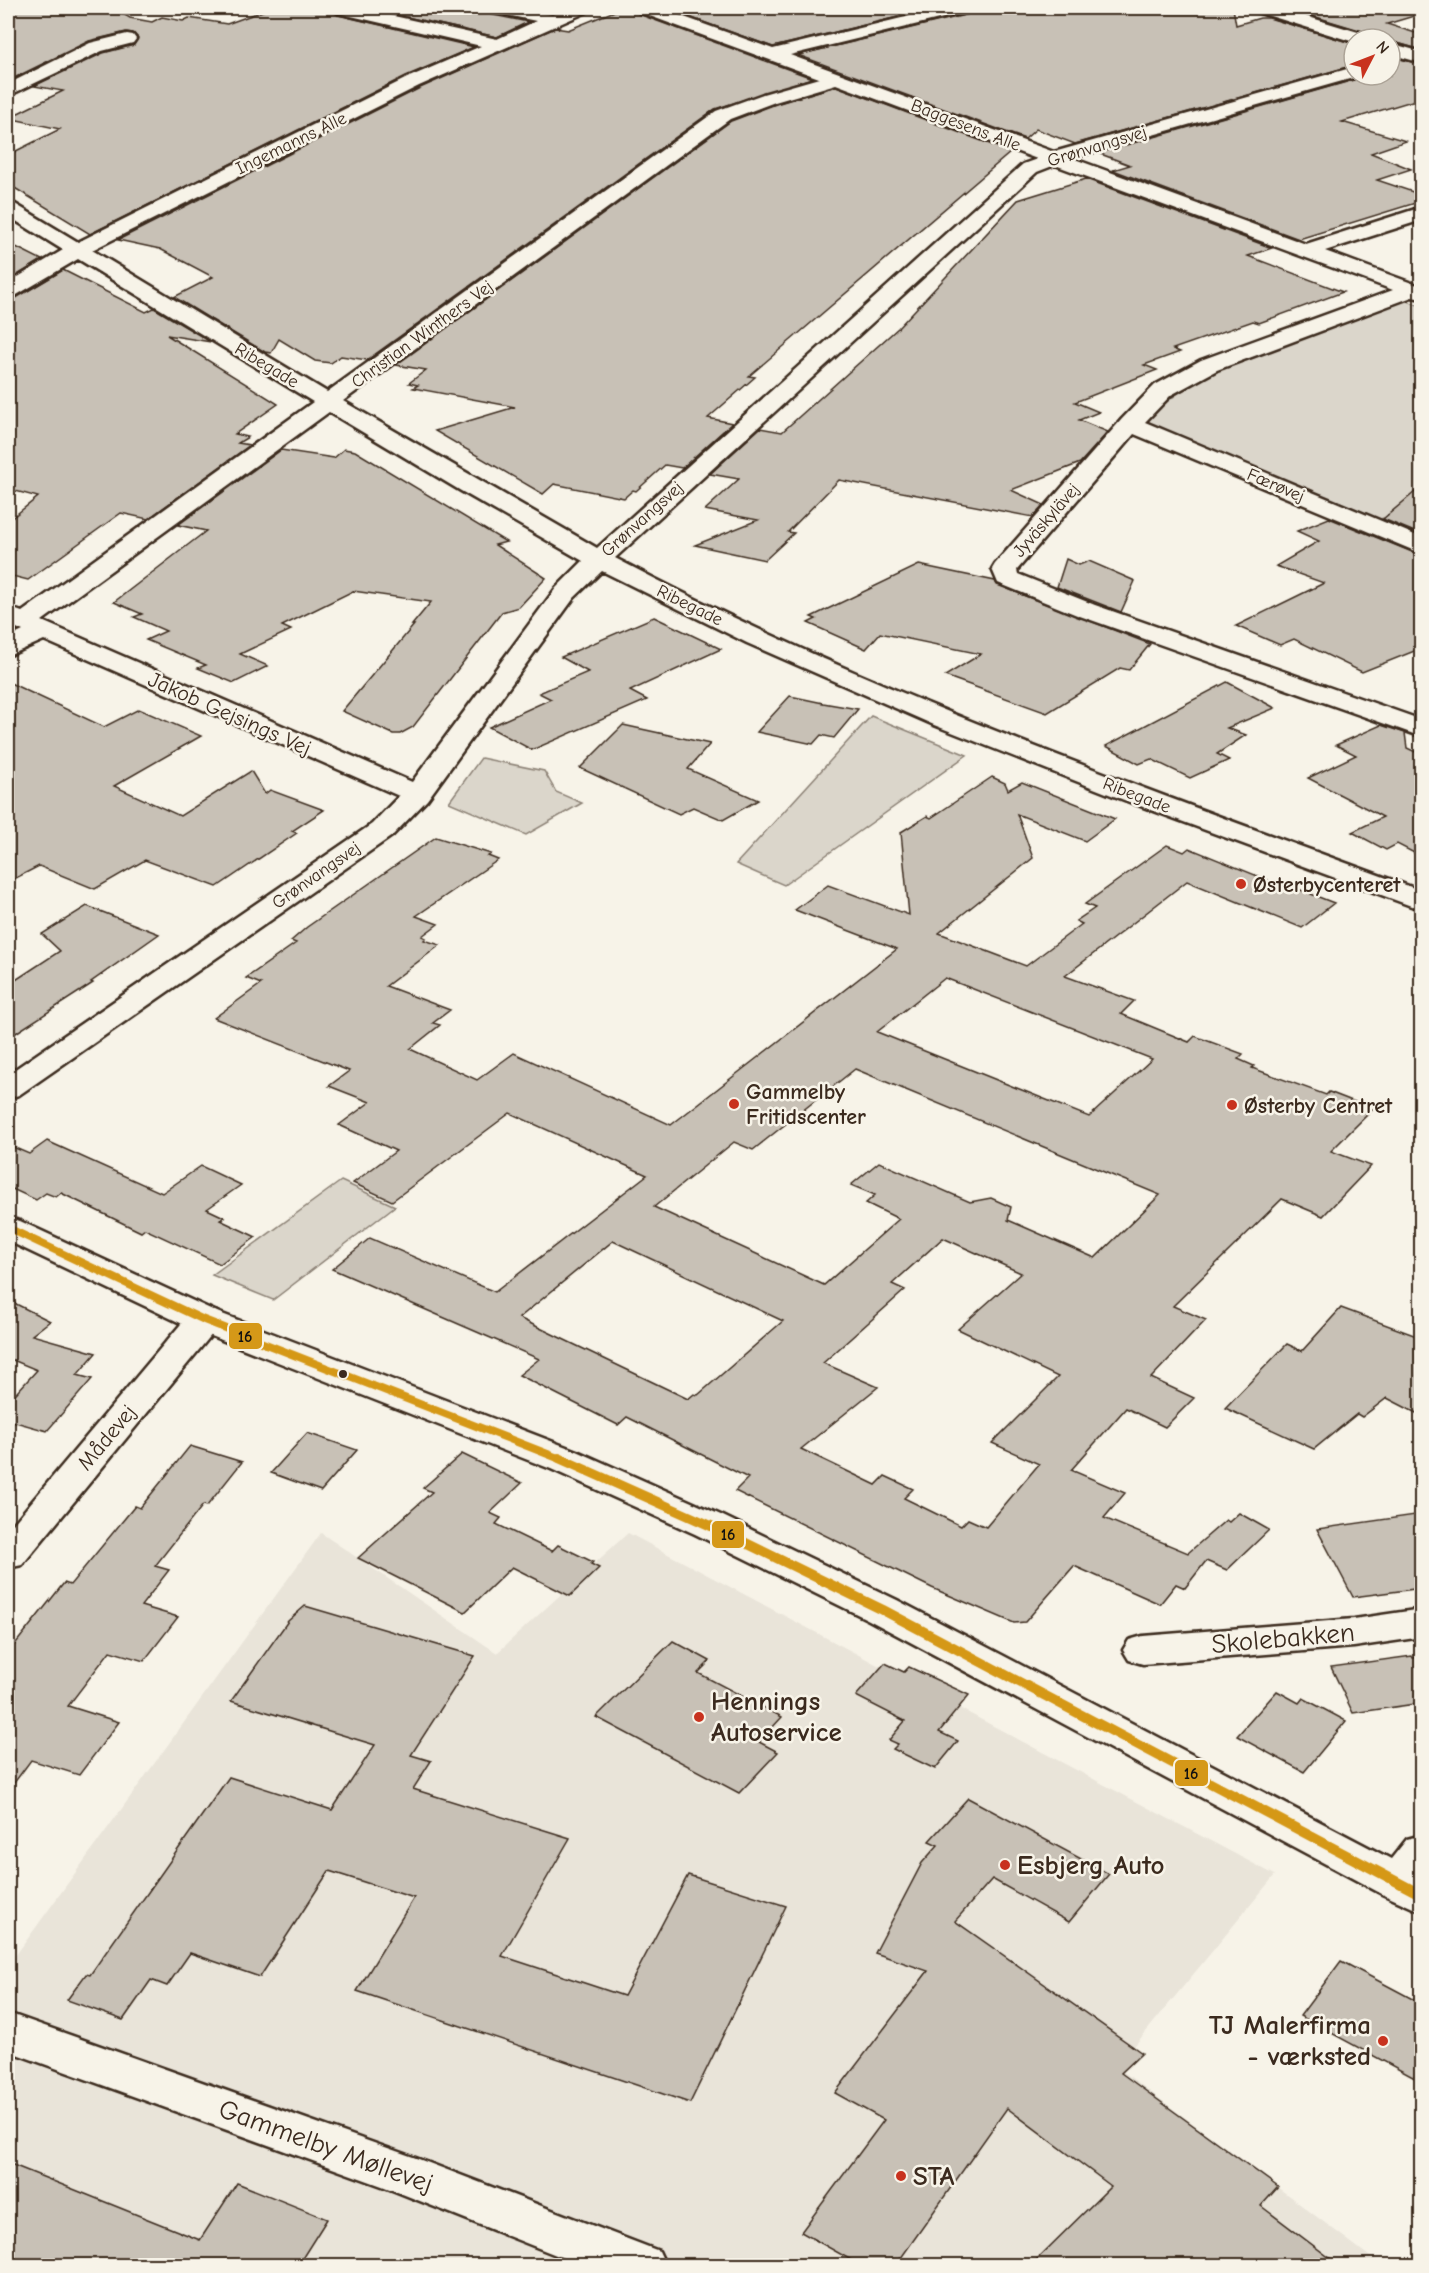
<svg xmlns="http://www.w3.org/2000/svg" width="1429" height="2273" font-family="'Comic Neue',sans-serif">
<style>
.built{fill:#e9e4d9}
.green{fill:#dbd6cb;stroke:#8b8074;stroke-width:1.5}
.building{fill:#c8c1b6;stroke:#3b2a1e;stroke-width:1.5;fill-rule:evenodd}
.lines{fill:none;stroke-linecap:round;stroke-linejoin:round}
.street-casing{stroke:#3b2a1e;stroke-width:5}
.secondary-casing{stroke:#3b2a1e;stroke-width:5}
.street{fill:#f7f3e8;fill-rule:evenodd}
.secondary{fill:#f7f3e8;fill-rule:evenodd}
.bus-1-far1-casing{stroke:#f7f3e8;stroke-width:12}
.bus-1-casing{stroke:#f7f3e8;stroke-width:14}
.bus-1-far1{stroke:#d59818;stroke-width:8}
.bus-1{stroke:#d59818;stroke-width:10}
.poi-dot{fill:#c8321e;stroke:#f7f3e8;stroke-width:2}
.bus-dot{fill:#3b2a1e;stroke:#f7f3e8;stroke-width:2}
.labels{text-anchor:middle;stroke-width:5;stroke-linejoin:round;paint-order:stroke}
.far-street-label{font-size:18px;fill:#3b2a1e;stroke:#f7f3e8}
.street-label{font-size:22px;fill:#3b2a1e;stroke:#f7f3e8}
.poi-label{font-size:22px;font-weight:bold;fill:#3b2a1e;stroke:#f7f3e8;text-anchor:start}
.near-street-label{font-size:27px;fill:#3b2a1e;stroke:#f7f3e8}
.near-poi-label{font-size:27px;font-weight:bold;fill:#3b2a1e;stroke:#f7f3e8;text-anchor:start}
.line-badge{stroke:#f7f3e8;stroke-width:2}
.pale-badge-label{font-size:16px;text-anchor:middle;font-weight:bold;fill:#111}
</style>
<rect width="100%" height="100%" fill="#f7f3e8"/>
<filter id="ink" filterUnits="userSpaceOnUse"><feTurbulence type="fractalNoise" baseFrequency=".0167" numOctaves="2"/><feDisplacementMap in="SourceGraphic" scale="12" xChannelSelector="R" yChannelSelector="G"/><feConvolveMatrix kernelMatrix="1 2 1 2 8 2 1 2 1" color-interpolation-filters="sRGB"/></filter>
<g filter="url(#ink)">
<path class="built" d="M 321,1533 L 497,1653 L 628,1533 L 1275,1875 L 1117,2067 L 1381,2265 L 8,2266 L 8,1966 Z"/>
<g class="green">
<path d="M 1405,300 L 1421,306 L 1422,461 L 1419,464 L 1421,466 L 1421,487 L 1388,517 L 1376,520 L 1145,423 C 1164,401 1186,387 1211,372 Z"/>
<path d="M 871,716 L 967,755 L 784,885 L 736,864 Z"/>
<path d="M 481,758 L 544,771 L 556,792 L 582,803 L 526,835 L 449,802 Z"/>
<path d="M 341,1181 L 395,1206 L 273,1300 L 212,1275 Z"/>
</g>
<g class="building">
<path d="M 8,8 L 113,8 L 130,18 L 152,22 L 162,17 L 183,21 L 189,18 L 227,24 L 271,8 L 328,8 L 338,15 L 474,47 L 406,76 L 90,234 L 8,184 L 8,155 L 60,129 L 8,118 L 63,91 L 34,86 L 103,53 L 134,45 L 138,38 L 133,33 L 126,32 L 89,41 L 8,81 Z"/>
<path d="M 366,8 L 458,8 L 528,22 L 497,37 Z"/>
<path d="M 622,8 L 635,8 L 638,14 L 812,78 L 715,109 L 367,360 L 341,356 L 331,363 L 315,361 L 279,339 L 271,353 L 265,352 L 174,297 L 213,277 L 160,249 L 118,240 L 420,88 L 555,28 L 568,30 Z"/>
<path d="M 664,8 L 935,8 L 773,47 Z"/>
<path d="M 972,8 L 1233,8 L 1236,25 L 1260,18 L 1269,18 L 1354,44 L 1354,65 L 1075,144 L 1036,129 L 1025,139 L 798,55 L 969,14 Z"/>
<path d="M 1307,8 L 1413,8 L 1414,16 L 1387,24 L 1422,35 L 1422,50 L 1390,41 L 1390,39 L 1373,39 L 1369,33 L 1296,11 Z"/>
<path d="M 1390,56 L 1422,65 L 1422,98 L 1342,122 L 1406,141 L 1371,153 L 1411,169 L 1377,180 L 1422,195 L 1422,201 L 1299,239 L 1113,170 L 1130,165 L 1098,153 L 1361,78 L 1362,75 L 1390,75 Z"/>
<path d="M 836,86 L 1011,152 L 749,376 L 755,377 L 708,418 L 732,423 L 682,468 L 665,465 L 636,491 L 633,490 L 624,498 L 554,484 L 543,494 L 435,431 L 515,407 L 413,388 L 418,385 L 409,383 L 426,370 L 396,365 L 731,121 L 776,104 Z"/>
<path d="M 1086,179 L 1272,248 L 1248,256 L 1343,292 L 1259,323 L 1253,321 L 1173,349 L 1180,352 L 1144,365 L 1157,370 L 1075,402 L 1099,412 L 1079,420 L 1108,432 L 1080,463 L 1011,490 L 1044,505 L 1033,517 L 839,480 L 788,532 L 794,533 L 765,560 L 695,545 L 758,520 L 705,510 L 739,479 L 710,474 L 760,428 L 782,432 L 898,328 L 1018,200 Z"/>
<path d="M 8,243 L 42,260 L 8,281 Z"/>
<path d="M 63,270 L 146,312 L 154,308 L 211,342 L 167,335 L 278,404 L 235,434 L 248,437 L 238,443 L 250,445 L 148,519 L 121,513 L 28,580 L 8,575 L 8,521 L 38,497 L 8,489 L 8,300 L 16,298 Z"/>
<path d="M 344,449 L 355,451 L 506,542 L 495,545 L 546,578 L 519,607 L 502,612 L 413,727 L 400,734 L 393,734 L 342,711 L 414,625 L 412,625 L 431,602 L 353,591 L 282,626 L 291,630 L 240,654 L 268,666 L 234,683 L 198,668 L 206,665 L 146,640 L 166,631 L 134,617 L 142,614 L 114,602 L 206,531 L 178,525 L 281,450 L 334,458 Z"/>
<path d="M 1422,486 L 1422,535 L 1383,519 Z"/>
<path d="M 1329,518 L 1422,556 L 1422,648 L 1362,672 L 1294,639 L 1280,645 L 1236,626 L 1324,583 L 1276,566 L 1319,541 L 1297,531 Z"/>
<path d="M 1066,559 L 1079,565 L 1089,561 L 1135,581 L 1121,612 L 1057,587 Z"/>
<path d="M 919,565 L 995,581 L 997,585 L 1150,644 L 1129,670 L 1120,668 L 1047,713 L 945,676 L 981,654 L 880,633 L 866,649 L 808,623 L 816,619 L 811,617 Z"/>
<path d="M 654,617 L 721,649 L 630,691 L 647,700 L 532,750 L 489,727 L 551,699 L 539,693 L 588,672 L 561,657 Z"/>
<path d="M 8,682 L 104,727 L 139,709 L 201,736 L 114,786 L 180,816 L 251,771 L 265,794 L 270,790 L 324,810 L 292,831 L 297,833 L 217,887 L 145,860 L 95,889 L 39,866 L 8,882 Z"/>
<path d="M 1227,682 L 1275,708 L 1227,728 L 1246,735 L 1217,754 L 1229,760 L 1190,778 L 1151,759 L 1139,764 L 1106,746 Z"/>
<path d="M 790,696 L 823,703 L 858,709 L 834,738 L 821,735 L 813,744 L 757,732 Z"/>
<path d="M 623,725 L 710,744 L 688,769 L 758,800 L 723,820 L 693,807 L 679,814 L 580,768 Z"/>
<path d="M 1381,725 L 1405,733 L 1407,748 L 1422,755 L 1422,857 L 1397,844 L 1386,850 L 1352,832 L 1383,817 L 1308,778 L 1356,755 L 1336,745 Z"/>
<path d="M 992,777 L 1005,783 L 1008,790 L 1022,782 L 1115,819 L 1085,841 L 1017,814 L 1033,858 L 939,933 L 1026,966 L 1082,924 L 1076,921 L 1095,908 L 1085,904 L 1167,845 L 1184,852 L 1189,848 L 1292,890 L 1293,887 L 1334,903 L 1302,928 L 1187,881 L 1065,976 L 1134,1001 L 1121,1014 L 1189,1042 L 1195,1036 L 1243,1054 L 1238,1059 L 1254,1066 L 1252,1068 L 1326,1095 L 1329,1092 L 1373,1109 L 1331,1151 L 1371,1166 L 1323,1216 L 1282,1199 L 1173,1306 L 1206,1320 L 1151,1378 L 1194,1398 L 1165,1427 L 1126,1408 L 1071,1470 L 1125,1493 L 1104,1518 L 1188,1553 L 1226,1520 L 1229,1522 L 1239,1513 L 1269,1530 L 1227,1570 L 1206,1561 L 1185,1588 L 1176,1584 L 1160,1604 L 1074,1566 L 1025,1622 L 1014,1623 L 932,1588 L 735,1491 L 748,1478 L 627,1417 L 618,1425 L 519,1375 L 539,1359 L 332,1269 L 370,1238 L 495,1292 L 647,1175 L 510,1113 L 392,1201 L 353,1183 L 396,1151 L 339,1125 L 370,1102 L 329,1086 L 349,1071 L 214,1018 L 261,984 L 246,978 L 296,943 L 291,941 L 307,927 L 436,837 L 491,854 L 488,856 L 498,860 L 416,916 L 438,924 L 422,936 L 426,938 L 424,940 L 440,945 L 386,986 L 450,1010 L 433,1023 L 440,1025 L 410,1049 L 477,1080 L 514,1053 L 671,1125 L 897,949 L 795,910 L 828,885 L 909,915 L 901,832 L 927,816 L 931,818 ZM 945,978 L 1152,1059 L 1089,1117 L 877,1032 ZM 855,1069 L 1160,1195 L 1095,1258 L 1008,1220 L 1011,1207 L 991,1198 L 970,1202 L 879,1162 L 851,1185 L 875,1195 L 866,1203 L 899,1219 L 824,1285 L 654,1207 L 734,1142 L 753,1150 ZM 943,1238 L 1021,1273 L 958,1329 L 1058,1377 L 992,1443 L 1039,1464 L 986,1527 L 968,1519 L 961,1526 L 904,1498 L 913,1489 L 885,1476 L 876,1485 L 801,1449 L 878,1387 L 823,1363 L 905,1290 L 892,1284 ZM 613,1241 L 783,1321 L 698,1395 L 694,1394 L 688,1399 L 519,1318 Z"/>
<path d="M 87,906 L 159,934 L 91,982 L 93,983 L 8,1038 L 8,985 L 60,951 L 42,934 Z"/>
<path d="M 47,1141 L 162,1193 L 201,1166 L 241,1185 L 207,1209 L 224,1217 L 220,1220 L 256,1237 L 220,1264 L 145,1229 L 141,1232 L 61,1193 L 56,1197 L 46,1193 L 36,1200 L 8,1187 L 8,1145 L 29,1154 Z"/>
<path d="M 8,1300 L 50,1321 L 32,1335 L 96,1353 L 77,1375 L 92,1379 L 47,1431 L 8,1420 L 8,1402 L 37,1370 L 8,1358 Z"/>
<path d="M 1341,1308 L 1422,1338 L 1422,1416 L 1387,1398 L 1362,1417 L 1357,1414 L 1314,1449 L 1225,1408 L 1287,1344 L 1302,1351 Z"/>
<path d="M 307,1433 L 357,1450 L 321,1491 L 271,1473 Z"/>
<path d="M 190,1446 L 242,1462 L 207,1506 L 203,1505 L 155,1566 L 169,1570 L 141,1606 L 178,1617 L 144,1661 L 110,1651 L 68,1706 L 119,1722 L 79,1775 L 31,1760 L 8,1791 L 8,1653 L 64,1583 L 70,1585 L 135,1506 L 140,1508 Z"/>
<path d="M 462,1454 L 522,1483 L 490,1513 L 501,1518 L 496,1524 L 552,1551 L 558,1545 L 593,1562 L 591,1564 L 599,1568 L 570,1596 L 512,1567 L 465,1612 L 358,1558 L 432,1492 L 423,1488 Z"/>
<path d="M 1422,1514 L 1422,1588 L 1353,1597 L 1317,1529 Z"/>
<path d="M 305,1606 L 475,1656 L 411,1755 L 431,1761 L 413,1789 L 570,1838 L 502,1956 L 624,1996 L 688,1875 L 786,1906 L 690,2103 L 357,1991 L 414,1898 L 329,1871 L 260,1977 L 190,1953 L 167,1986 L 151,1980 L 123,2020 L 67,2000 L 86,1974 L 90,1975 L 229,1777 L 332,1810 L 375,1745 L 231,1701 L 288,1621 Z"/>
<path d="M 673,1641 L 710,1661 L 698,1673 L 782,1717 L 759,1742 L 778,1752 L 739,1793 L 596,1717 Z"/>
<path d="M 1412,1656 L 1413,1658 L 1422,1657 L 1422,1703 L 1353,1713 L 1331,1667 Z"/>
<path d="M 885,1663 L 904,1672 L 909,1667 L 969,1695 L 939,1732 L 958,1741 L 935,1769 L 893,1749 L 898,1744 L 889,1740 L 905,1721 L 856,1696 Z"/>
<path d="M 1277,1691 L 1299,1703 L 1303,1698 L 1346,1721 L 1304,1772 L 1237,1736 Z"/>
<path d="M 968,1798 L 1109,1874 L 1069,1922 L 992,1879 L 955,1921 L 1142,2053 L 1121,2073 L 1278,2187 L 1261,2206 L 1339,2265 L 1031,2265 L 1111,2186 L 1007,2108 L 896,2265 L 860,2265 L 801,2232 L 884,2120 L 835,2093 L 928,1971 L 875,1953 L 922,1863 L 938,1845 L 929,1841 Z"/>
<path d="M 1341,1961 L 1422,2004 L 1422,2082 L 1300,2016 Z"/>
<path d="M 8,2163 L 200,2240 L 237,2183 L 327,2219 L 298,2265 L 8,2265 Z"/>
</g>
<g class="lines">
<defs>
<g id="street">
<path d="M 330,8 L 358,8 L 497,39 L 536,21 L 493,12 L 491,8 L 520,8 L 552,15 L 568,8 L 589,8 L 587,12 L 419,86 L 92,250 L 327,392 L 716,111 L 763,94 L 819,78 L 639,12 L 637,8 L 659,8 L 773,49 L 943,8 L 970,8 L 968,12 L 790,55 L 1054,152 L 1354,67 L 1354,75 L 1360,76 L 1072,158 L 1306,244 L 1422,207 L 1422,220 L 1325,251 L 1420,286 L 1422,299 L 1412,297 L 1217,370 L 1171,395 L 1145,422 L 1422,538 L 1422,554 L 1134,434 L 1017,570 L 1018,574 L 1095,605 L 1422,720 L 1422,737 L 1077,615 L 998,583 L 992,569 L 995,564 L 1122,419 L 1155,385 L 1201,360 L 1393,290 L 1055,165 L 1037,172 L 615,558 C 872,694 1149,790 1422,891 L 1422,910 L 1124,800 L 934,725 L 747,643 L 602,571 L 574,598 L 427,800 L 392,836 L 19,1095 L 8,1098 L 8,1074 L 372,824 L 399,796 L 44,640 L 8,656 L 8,638 L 23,631 L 8,624 L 8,607 L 22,612 L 313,402 L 78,259 L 15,296 L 8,298 L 8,283 L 63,250 L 8,216 L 8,202 L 15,204 L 78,242 L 407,78 L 481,46 L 338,13 ZM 836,84 L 1037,159 L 1023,164 L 597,548 L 343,401 L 730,119 L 775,102 ZM 329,412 L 461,491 L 583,561 L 556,588 L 412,782 L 42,621 Z"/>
<path d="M 1255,8 L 1279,8 L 1368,35 L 1371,39 L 1354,39 L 1354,42 L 1257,12 Z"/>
<path d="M 127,34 L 133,35 L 136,39 L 133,43 L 102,51 L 8,96 L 8,84 L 90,43 Z"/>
<path d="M 1390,43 L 1422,52 L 1422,63 L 1390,54 Z"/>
<path d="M 204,1309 L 217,1312 L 222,1320 L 217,1328 L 22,1565 L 8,1568 L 8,1530 L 191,1312 Z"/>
<path d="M 1422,1609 L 1422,1637 L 1354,1647 L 1143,1664 L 1129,1660 L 1123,1650 L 1129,1640 L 1143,1636 L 1354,1619 Z"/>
<path d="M 8,2013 L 416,2158 L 659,2251 L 666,2266 L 584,2266 L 382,2186 L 8,2051 Z"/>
</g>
<path id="secondary" d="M 8,1218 L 20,1221 L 217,1312 L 577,1451 L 723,1516 L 897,1600 L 1391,1859 L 1407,1839 L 1422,1835 L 1422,1912 L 1382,1894 L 869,1620 L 695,1534 L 551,1469 L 191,1328 L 8,1241 Z"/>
</defs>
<use href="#street" class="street-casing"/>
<use href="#secondary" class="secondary-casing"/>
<use href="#street" class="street"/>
<use href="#secondary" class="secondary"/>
<defs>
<path id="bus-1-far1" d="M 8,1228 L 204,1320 L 563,1460"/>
<path id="bus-1" d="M 559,1458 L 709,1525 L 883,1610 L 1422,1895"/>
</defs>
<use href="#bus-1-far1" class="bus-1-far1-casing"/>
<use href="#bus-1" class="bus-1-casing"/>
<use href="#bus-1-far1" class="bus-1-far1"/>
<use href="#bus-1" class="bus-1"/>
</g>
</g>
<g class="poi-dot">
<circle cx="1241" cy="884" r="6"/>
<circle cx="734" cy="1104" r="6"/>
<circle cx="1232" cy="1105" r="6"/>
<circle cx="699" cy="1717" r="6"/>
<circle cx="1005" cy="1865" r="6"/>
<circle cx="1383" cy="2041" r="6"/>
<circle cx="901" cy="2176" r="6"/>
</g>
<circle class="bus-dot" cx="343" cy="1374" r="5"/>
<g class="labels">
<g class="far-street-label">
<text transform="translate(966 125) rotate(21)" y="6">Baggesens Alle</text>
<text transform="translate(291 143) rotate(-26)" y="6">Ingemanns Alle</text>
<text transform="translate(1097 146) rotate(-17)" y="6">Grønvangsvej</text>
<text transform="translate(422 334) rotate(-36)" y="6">Christian Winthers Vej</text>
<text transform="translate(267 365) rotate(31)" y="6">Ribegade</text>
<text transform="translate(1276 485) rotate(23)" y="6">Færøvej</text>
<text transform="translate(642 519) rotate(-42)" y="6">Grønvangsvej</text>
<text transform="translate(1046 520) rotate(-49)" y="6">Jyväskylävej</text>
<text transform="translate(690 605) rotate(26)" y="6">Ribegade</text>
<text transform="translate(1137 795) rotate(21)" y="6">Ribegade</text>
<text transform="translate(316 875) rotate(-35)" y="6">Grønvangsvej</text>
</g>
<g class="street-label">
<text transform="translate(230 713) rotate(24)" y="8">Jakob Gejsings Vej</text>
<text transform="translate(106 1437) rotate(-50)" y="8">Mådevej</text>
</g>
<g class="poi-label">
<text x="1253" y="892">Østerbycenteret</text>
<text x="746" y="1099">Gammelby<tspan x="746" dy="25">Fritidscenter</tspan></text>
<text x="1244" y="1113">Østerby Centret</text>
</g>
<g class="near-street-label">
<text transform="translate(1283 1638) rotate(-5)" y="9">Skolebakken</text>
<text transform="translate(326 2146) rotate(20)" y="9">Gammelby Møllevej</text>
</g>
<g class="near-poi-label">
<text x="711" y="1710">Hennings<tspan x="711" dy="31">Autoservice</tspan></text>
<text x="1017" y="1874">Esbjerg Auto</text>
<text x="1371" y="2034" text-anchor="end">TJ Malerfirma<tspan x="1371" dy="31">- værksted</tspan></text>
<text x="913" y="2185">STA</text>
</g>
</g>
<g class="line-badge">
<rect x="228" y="1322" width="35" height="28" rx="6" fill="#d59818"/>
<rect x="711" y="1520" width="34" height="29" rx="6" fill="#d59818"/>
<rect x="1174" y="1759" width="35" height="28" rx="6" fill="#d59818"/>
</g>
<g class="pale-badge-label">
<text x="245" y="1342">16</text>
<text x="728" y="1540">16</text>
<text x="1191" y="1779">16</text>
</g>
<rect width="1429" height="2273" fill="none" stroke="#f7f3e8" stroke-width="30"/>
<rect x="15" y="15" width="1399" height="2243" fill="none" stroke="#3b2a1e" stroke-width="2" filter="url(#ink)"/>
<g transform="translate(1372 57) rotate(48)"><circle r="28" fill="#f7f3e8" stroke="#aca397" stroke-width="1.5"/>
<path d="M0-4.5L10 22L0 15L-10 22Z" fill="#c8321e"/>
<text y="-9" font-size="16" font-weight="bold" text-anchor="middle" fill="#3b2a1e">N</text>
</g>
</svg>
